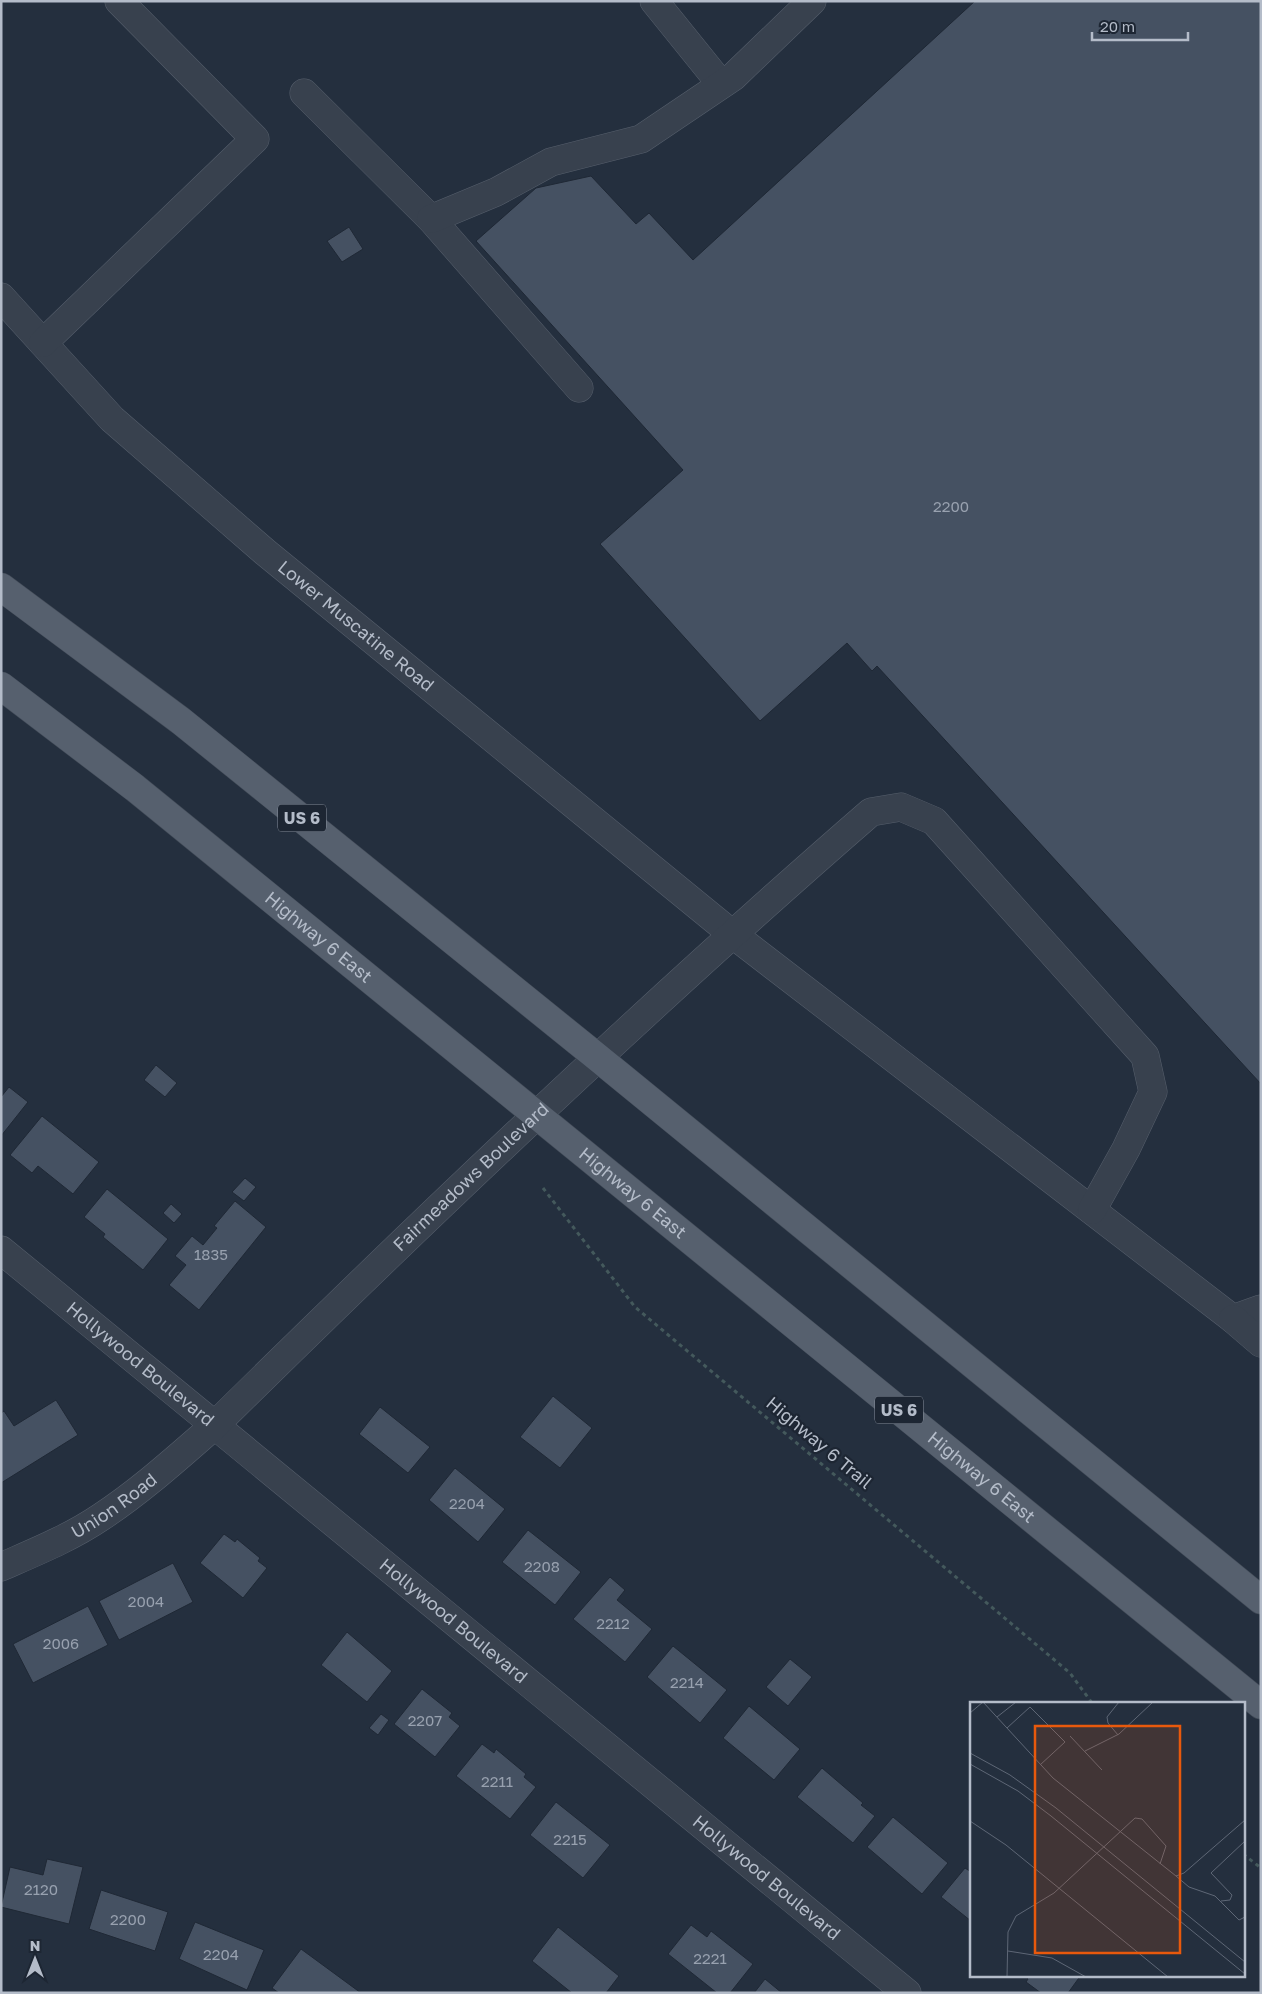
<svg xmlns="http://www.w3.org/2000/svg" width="1262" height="1994" font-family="'Golos Text',sans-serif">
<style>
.building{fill:#455162;stroke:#1f2835}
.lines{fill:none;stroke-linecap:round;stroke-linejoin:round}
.minor-casing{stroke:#565f6c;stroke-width:29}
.major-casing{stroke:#414a57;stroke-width:29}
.path{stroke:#44595c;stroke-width:3;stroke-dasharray:4 4;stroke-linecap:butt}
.minor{stroke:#38414e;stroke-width:28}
.major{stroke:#56606e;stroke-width:28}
.labels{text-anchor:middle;stroke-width:4.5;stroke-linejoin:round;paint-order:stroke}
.number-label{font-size:15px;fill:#98a1af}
.shield{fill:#1d2633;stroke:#878f9c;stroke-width:1}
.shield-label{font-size:16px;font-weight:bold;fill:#b4bcc9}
.street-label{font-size:18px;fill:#b4bcc9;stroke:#1d2633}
.inset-road{fill:none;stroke:#5e6776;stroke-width:1}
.view{fill:#e8590c;fill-opacity:0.15;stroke:#e8590c;stroke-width:2.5}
.inset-edge{fill:none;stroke:#b4bcc9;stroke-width:2.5}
</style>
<rect width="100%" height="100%" fill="#242f3e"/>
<g class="building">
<path d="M 975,1 L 1261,1 L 1261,1084 L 877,666 L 872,671 L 847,643 L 760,721 L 600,544 L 683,470 L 476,241 L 536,188 L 591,176 L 636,224 L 649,213 L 693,260 Z"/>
<path d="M 349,227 L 363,249 L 342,262 L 327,241 Z"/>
<path d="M 156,1065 L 177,1083 L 165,1097 L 144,1080 Z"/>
<path d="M 9,1087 L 28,1102 L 1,1136 L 1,1097 Z"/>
<path d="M 42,1116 L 99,1162 L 73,1194 L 38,1166 L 32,1173 L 10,1155 Z"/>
<path d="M 245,1178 L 256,1187 L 244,1201 L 232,1192 Z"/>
<path d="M 107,1189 L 168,1239 L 143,1270 L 103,1237 L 105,1234 L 84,1217 Z"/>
<path d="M 235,1201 L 266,1227 L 199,1310 L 169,1285 L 186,1265 L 175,1256 L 192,1236 L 203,1245 L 217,1228 L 214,1226 Z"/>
<path d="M 171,1204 L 182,1214 L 174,1223 L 163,1213 Z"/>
<path d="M 553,1396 L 592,1428 L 560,1468 L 520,1437 Z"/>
<path d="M 56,1400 L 78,1435 L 1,1483 L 1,1413 L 4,1411 L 14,1426 Z"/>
<path d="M 380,1407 L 430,1447 L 408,1473 L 359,1434 Z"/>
<path d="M 455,1468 L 505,1509 L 478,1542 L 429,1500 Z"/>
<path d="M 528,1530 L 581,1572 L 555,1605 L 502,1562 Z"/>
<path d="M 224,1534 L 235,1542 L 237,1539 L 260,1558 L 258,1561 L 267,1568 L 243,1598 L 200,1563 Z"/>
<path d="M 173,1563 L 193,1602 L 119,1640 L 99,1601 Z"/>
<path d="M 610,1577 L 625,1590 L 617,1600 L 652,1629 L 625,1662 L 573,1619 Z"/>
<path d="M 88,1606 L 108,1645 L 33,1683 L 13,1644 Z"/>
<path d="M 347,1632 L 392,1671 L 367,1702 L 321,1665 Z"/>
<path d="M 673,1646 L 727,1690 L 700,1723 L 647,1677 Z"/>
<path d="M 790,1659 L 812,1677 L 788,1706 L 766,1687 Z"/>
<path d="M 422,1689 L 452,1713 L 449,1717 L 460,1726 L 435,1757 L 394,1724 Z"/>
<path d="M 749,1706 L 800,1749 L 774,1780 L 723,1738 Z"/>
<path d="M 381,1714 L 389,1720 L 378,1735 L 369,1728 Z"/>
<path d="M 482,1744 L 494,1753 L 496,1749 L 526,1774 L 524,1777 L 536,1787 L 510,1819 L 456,1776 Z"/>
<path d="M 822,1768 L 863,1803 L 861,1805 L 875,1816 L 853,1843 L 797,1797 Z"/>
<path d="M 556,1802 L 610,1845 L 583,1878 L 530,1835 Z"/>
<path d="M 893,1817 L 948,1863 L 922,1894 L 867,1847 Z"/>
<path d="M 47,1859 L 83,1867 L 69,1924 L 1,1907 L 10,1867 L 43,1875 Z"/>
<path d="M 965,1868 L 971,1872 L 971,1921 L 941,1897 Z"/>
<path d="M 101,1890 L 168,1912 L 155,1951 L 89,1929 Z"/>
<path d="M 195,1922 L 264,1950 L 247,1990 L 179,1959 Z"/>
<path d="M 691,1925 L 707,1937 L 711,1931 L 753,1964 L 730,1993 L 717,1993 L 668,1954 Z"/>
<path d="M 558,1927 L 619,1976 L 606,1993 L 572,1993 L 532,1961 Z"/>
<path d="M 301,1949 L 361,1993 L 279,1993 L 272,1988 Z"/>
<path d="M 1024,1975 L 1081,1975 L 1068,1993 L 1041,1993 L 1026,1982 L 1028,1979 Z"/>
<path d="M 765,1979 L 782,1993 L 754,1993 Z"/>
</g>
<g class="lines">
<defs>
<g id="minor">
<path d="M 654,1 L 721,84"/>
<path d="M 304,93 L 431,219 L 579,388"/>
<path d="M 431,219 L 496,192 L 551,162 L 641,139 L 733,77 L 812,1"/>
<path id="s1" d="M 1,297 L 112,419 L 265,552 L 731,933 L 1233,1319 L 1261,1309"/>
<path d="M 43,343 L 255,139 L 119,1"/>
<path id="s2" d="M 1,1250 L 907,1993"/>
<path d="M 1233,1319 L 1261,1343"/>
<path id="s3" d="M 1,1567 C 35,1552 70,1538 101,1517 C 142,1490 178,1457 215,1425 C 428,1215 645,1008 871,812 L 901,807 L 934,821 L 1145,1056 L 1153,1092 L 1126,1149 L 1092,1210"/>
</g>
<g id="major">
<path d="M 1,587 L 181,721 L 597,1057 L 1261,1600"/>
<path id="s4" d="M 1,686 L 135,788 L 1261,1705"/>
</g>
</defs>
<use href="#minor" class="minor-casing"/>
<use href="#major" class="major-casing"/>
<g class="path">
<path d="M 543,1188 L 635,1307 L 1070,1673 L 1092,1703"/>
<path d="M 1243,1854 L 1261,1868"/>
</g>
<use href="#minor" class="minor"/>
<use href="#major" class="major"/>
</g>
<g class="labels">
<g class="number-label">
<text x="951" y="512">2200</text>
<text x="211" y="1260">1835</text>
<text x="467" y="1509">2204</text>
<text x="542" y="1572">2208</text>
<text x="146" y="1607">2004</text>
<text x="613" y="1629">2212</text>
<text x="61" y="1649">2006</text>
<text x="687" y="1688">2214</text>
<text x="425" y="1726">2207</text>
<text x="497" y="1787">2211</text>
<text x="570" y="1845">2215</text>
<text x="41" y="1895">2120</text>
<text x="128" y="1925">2200</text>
<text x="221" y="1960">2204</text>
<text x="710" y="1964">2221</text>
</g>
<g class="shield">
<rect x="278" y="804.5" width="48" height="27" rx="4"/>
<rect x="875" y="1396.5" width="48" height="27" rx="4"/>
</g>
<g class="shield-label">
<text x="302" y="824">US 6</text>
<text x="899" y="1416">US 6</text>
</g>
<g class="street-label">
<text dy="6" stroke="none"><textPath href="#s1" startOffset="485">Lower Muscatine Road</textPath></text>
<text dy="6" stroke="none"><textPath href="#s4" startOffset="405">Highway 6 East</textPath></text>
<text dy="6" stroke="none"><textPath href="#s3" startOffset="615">Fairmeadows Boulevard</textPath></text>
<text dy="6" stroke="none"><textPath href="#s4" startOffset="810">Highway 6 East</textPath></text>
<text dy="6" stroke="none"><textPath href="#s2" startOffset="180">Hollywood Boulevard</textPath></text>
<text transform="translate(819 1443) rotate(40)" y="6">Highway 6 Trail</text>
<text dy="6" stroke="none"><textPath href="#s4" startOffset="1260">Highway 6 East</textPath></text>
<text dy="6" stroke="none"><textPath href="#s3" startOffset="129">Union Road</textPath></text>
<text dy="6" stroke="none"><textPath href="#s2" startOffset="585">Hollywood Boulevard</textPath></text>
<text dy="6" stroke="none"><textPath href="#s2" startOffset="990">Hollywood Boulevard</textPath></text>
</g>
</g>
<g transform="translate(970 1702)">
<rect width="275" height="275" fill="#242f3e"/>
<path class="inset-road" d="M 13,0 L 83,76 L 206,174 L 214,171 L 275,118M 0,11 L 13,0M 27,15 L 46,0M 37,26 L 60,5 L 95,40 L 70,63M 148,33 L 138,21 L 137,15 L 149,0M 100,34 L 132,68M 115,49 L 149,32 L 183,0M 0,51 L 40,73 L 86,106 L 275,260M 0,62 L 48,89 L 81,114 L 275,272M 0,119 L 36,143 L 198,275M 206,174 L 219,185 L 245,194 L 269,218 L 275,215M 251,199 L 260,198 L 262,193 L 241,171 L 275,139M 38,249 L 82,256 L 116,275M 37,275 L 38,230 L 46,214 L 84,191 L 165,116 L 172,117 L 196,144 L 190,162"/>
<path class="view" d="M 65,24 L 210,24 L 210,251 L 65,251 Z"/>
<rect width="275" height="275" class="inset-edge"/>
</g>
<rect width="1262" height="1994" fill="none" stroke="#b4bcc9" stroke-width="5"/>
<g transform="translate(35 1959)" stroke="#1d2633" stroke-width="4" paint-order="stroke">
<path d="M0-4L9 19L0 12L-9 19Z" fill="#b4bcc9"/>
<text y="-8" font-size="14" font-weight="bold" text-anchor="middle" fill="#b4bcc9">N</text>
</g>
<path d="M1092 32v8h96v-8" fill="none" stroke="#b4bcc9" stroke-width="2.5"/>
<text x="1100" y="32" font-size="15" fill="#b4bcc9" stroke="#1d2633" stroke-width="4" paint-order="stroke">20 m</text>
</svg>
